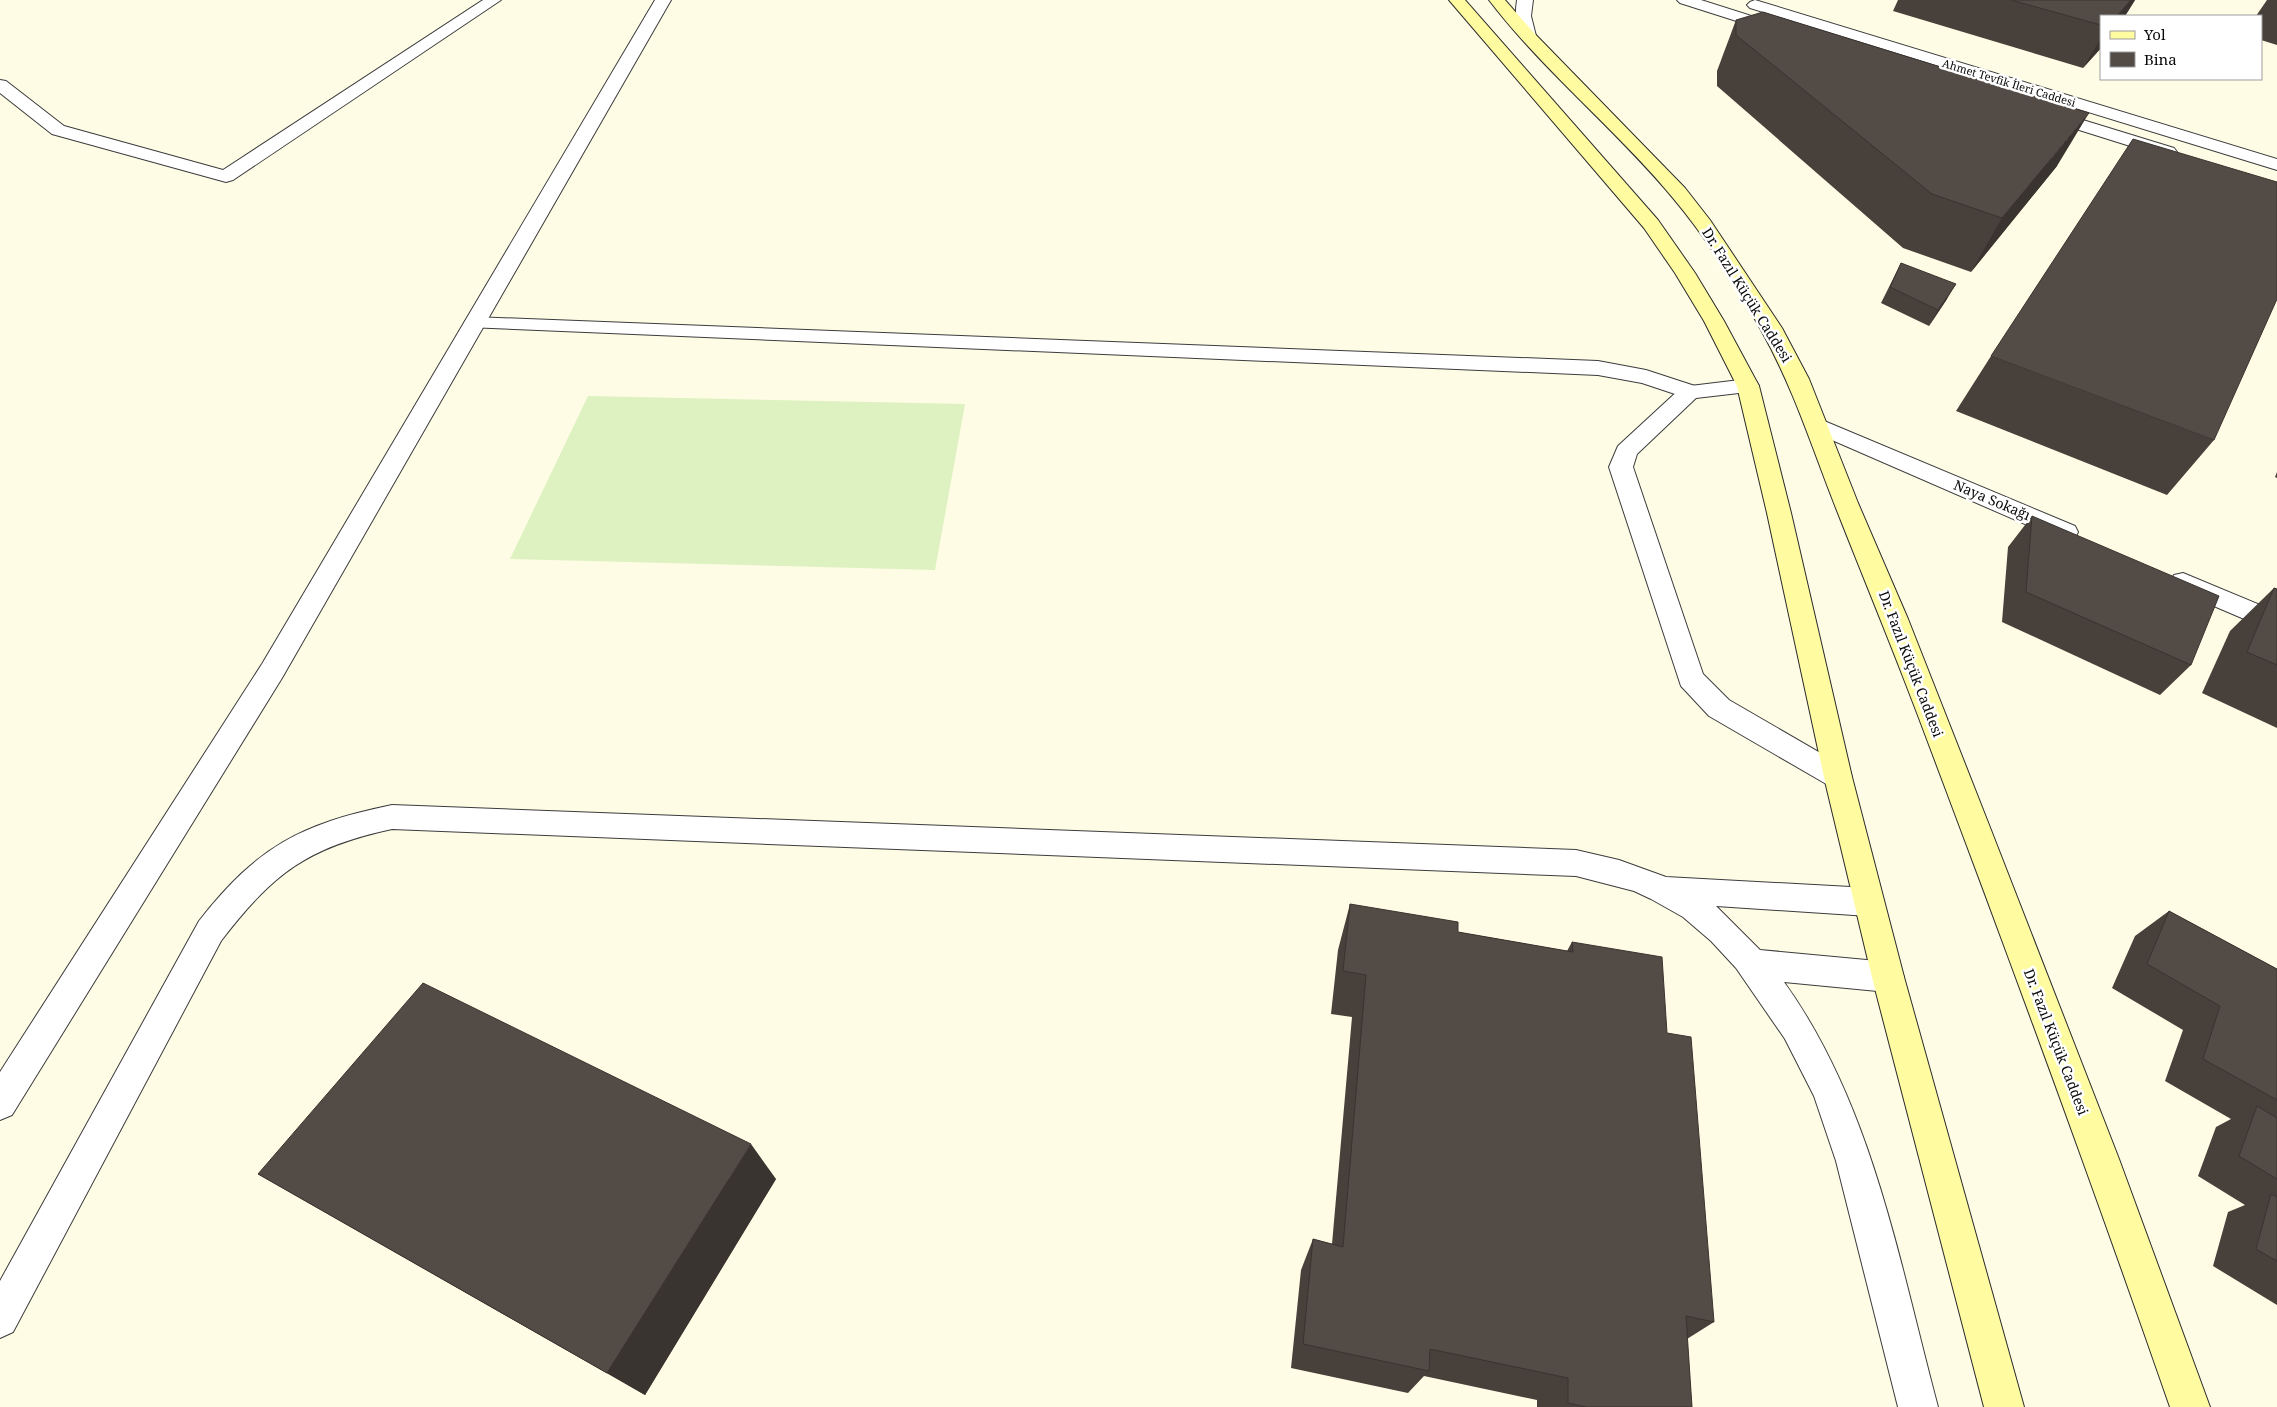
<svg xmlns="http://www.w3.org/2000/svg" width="2277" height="1407" font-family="'Noto Serif',serif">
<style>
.pitch{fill:#ddf2c0}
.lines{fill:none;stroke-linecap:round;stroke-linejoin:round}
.service-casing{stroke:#3c3c3c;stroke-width:2}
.minor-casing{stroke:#3c3c3c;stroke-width:2}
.tertiary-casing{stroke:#3c3c3c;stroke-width:2}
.secondary-casing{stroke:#2b2b2b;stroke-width:2}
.service{fill:#fff;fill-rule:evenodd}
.minor{fill:#fff;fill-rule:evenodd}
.tertiary{fill:#fff;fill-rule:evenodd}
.secondary{fill:#fffba1;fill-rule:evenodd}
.wall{fill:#47403b}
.shaded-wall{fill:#3a3430}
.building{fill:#534b45;stroke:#3a3430}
.labels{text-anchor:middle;stroke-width:5;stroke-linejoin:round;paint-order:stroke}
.far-street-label{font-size:11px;fill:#090909;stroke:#fff}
.street-label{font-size:14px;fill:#090909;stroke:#fff}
</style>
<rect width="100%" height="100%" fill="#fffce6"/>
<path class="pitch" d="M 588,396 L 965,404 L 935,570 L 510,559 Z"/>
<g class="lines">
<defs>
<g id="service">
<path d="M 483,0 L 501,0 L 233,180 L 226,182 L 52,134 L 0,93 L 0,80 L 6,81 L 64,126 L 223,170 Z"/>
<path d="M 1748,379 L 1756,381 L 1759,386 L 1756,391 L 1696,398 L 1637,454 L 1633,467 L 1703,674 L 1729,700 L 1848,769 L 1852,777 L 1848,785 L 1838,789 L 1828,785 L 1709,716 L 1681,686 L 1609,467 L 1618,446 L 1682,387 Z"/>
<path d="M 392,805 L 1576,850 L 1619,860 L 1666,877 L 1869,888 L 1880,892 L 1884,902 L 1880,912 L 1869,916 L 1716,906 L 1760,950 L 1888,962 L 1899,967 L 1904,977 L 1899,987 L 1888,992 L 1784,982 C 1873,1106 1899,1262 1938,1407 L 1898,1407 L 1836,1161 L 1814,1096 L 1785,1039 L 1736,968 L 1711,941 L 1683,917 L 1651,899 L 1634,891 L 1576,876 L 392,829 C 308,847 273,873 221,941 L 13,1332 L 0,1338 L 0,1281 L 199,921 C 257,847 300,824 392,805 Z"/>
</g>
<g id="minor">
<path d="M 474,317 L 1598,361 L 1646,370 L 1698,387 L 1701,392 L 1698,397 L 1690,399 L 1642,383 L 1598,375 L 467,327 L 464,323 L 467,319 Z"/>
<path d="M 1817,418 L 2075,526 L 2078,532 L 2075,538 L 2066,541 L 2057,538 L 1809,430 L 1806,425 L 1809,420 Z"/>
<path d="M 2183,573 L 2277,612 L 2277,633 L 2174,589 L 2170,582 L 2174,575 Z"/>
</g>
<g id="tertiary">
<path d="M 655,0 L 671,0 L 282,678 L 12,1115 L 0,1120 L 0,1072 L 262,664 Z"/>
<path d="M 1517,0 L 1533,0 L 1531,16 L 1536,36 L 1534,39 L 1522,39 C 1515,28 1515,13 1517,0 Z"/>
<path d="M 1677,0 L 1701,0 L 1783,26 L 1785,29 L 1783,32 L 1771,32 L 1680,3 Z"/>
<path d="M 1755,0 L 2277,159 L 2277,170 L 1750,8 L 1747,5 L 1750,2 Z"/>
<path d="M 2047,109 L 2174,148 L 2177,152 L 2174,156 L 2162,156 L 2041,118 L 2038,114 L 2041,110 Z"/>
</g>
<g id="secondary">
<path d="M 1449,0 L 1465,0 L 1658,220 L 1695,273 L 1724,321 L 1759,386 L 1791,513 L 1852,777 L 1904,977 L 2024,1407 L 1984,1407 L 1872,977 L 1824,777 L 1767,513 L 1737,386 L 1704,321 L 1675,273 L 1644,228 Z"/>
<path d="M 1489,0 L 1505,0 L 1534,33 L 1685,188 L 1710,220 L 1782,328 L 1809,379 L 1858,503 L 1908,619 L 1991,830 L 2119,1159 L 2210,1407 L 2170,1407 C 2089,1174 2004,943 1917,713 C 1890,641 1860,570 1832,498 C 1810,441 1791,383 1761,330 C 1737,286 1705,236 1673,198 C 1616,129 1544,72 1489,0 Z"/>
</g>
</defs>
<use href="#service" class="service-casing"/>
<use href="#minor" class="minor-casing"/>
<use href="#tertiary" class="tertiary-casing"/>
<use href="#secondary" class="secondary-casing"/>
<use href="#service" class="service"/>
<use href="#minor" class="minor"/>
<use href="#tertiary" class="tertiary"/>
<use href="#secondary" class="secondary"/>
</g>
<g class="wall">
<path d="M 1898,0 L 2135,0 L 2125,16 L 2101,16 L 2101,48 L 2083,68 L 1893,11 Z"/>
<path d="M 2267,0 L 2277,0 L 2277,45 L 2261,40 L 2261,16 L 2256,16 Z"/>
<path d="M 1736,20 L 2057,166 L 1971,272 L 1903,248 L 1717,86 L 1717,71 Z"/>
<path d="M 1901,263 L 1947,299 L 1929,326 L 1881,303 Z"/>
<path d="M 1991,356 L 2214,440 L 2167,495 L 1956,411 Z"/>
<path d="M 2277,472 L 2277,478 L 2275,477 Z"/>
<path d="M 2032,516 L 2191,665 L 2160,695 L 2002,622 L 2008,547 Z"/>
<path d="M 2274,588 L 2277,589 L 2277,728 L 2202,693 L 2230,631 Z"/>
<path d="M 1350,904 L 1458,932 L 1567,951 L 1572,942 L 1667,1033 L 1714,1322 L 1687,1339 L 1692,1407 L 1537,1407 L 1537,1400 L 1424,1376 L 1408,1393 L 1291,1368 L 1301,1270 L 1313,1239 L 1332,1244 L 1352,1017 L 1331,1014 L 1338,950 Z"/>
<path d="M 2169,911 L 2277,969 L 2277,1305 L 2213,1266 L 2228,1212 L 2245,1205 L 2198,1176 L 2216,1127 L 2231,1119 L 2165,1081 L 2183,1030 L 2112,988 L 2135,936 Z"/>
<path d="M 258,1174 L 776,1179 L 645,1395 Z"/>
</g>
<g class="shaded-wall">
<path d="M 2131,0 L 2135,0 L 2125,16 L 2117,16 Z"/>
<path d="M 2101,38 L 2101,48 L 2083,68 Z"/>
<path d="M 2089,113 L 2057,166 L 1971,272 L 2002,218 Z"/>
<path d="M 1956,284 L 1947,299 L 1929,326 L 1938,310 Z"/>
<path d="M 751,1144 L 776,1179 L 645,1395 L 607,1373 Z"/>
</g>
<g class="building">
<path d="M 2011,0 L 2131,0 L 2117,16 L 2101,16 L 2101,25 Z"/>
<path d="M 1763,12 L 2089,113 L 2002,218 L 1932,194 L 1736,35 L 1736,20 Z"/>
<path d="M 2133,139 L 2277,182 L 2277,299 L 2214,440 L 1991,356 Z"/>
<path d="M 1901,263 L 1956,284 L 1938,310 L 1890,287 Z"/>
<path d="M 2032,516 L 2219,596 L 2191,665 L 2026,592 Z"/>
<path d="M 2274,588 L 2277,589 L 2277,665 L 2247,652 Z"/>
<path d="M 1350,904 L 1458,922 L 1458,932 L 1573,952 L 1572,942 L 1662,957 L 1667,1033 L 1691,1037 L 1714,1322 L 1686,1316 L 1692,1407 L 1586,1407 L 1568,1403 L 1568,1378 L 1430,1349 L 1429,1371 L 1303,1344 L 1313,1239 L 1343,1247 L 1366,975 L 1343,971 Z"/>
<path d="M 2169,911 L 2277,969 L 2277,1100 L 2203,1059 L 2220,1006 L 2147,964 Z"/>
<path d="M 423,983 L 751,1144 L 607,1373 L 258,1174 Z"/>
<path d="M 2257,1106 L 2277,1118 L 2277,1179 L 2239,1156 Z"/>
<path d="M 2271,1194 L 2277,1197 L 2277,1261 L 2256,1249 Z"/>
</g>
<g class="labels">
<g class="far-street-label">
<text transform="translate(2009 83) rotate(17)" y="4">Ahmet Tevfik İleri Caddesi</text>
</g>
<g class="street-label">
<text transform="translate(1747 295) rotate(58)" y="5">Dr. Fazıl Küçük Caddesi</text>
<text transform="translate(1992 500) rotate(23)" y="5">Naya Sokağı</text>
<text transform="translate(1911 664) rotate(69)" y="5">Dr. Fazıl Küçük Caddesi</text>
<text transform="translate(2056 1042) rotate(69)" y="5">Dr. Fazıl Küçük Caddesi</text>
</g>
</g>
<rect x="2100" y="15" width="162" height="65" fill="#ffffff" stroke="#9d9d9d"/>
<rect x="2110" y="31" width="25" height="8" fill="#fffba1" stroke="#9d9d9d"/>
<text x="2144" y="40" font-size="15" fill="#090909">Yol</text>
<rect x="2110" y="52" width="25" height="15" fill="#534b45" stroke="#9d9d9d"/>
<text x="2144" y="65" font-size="15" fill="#090909">Bina</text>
</svg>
